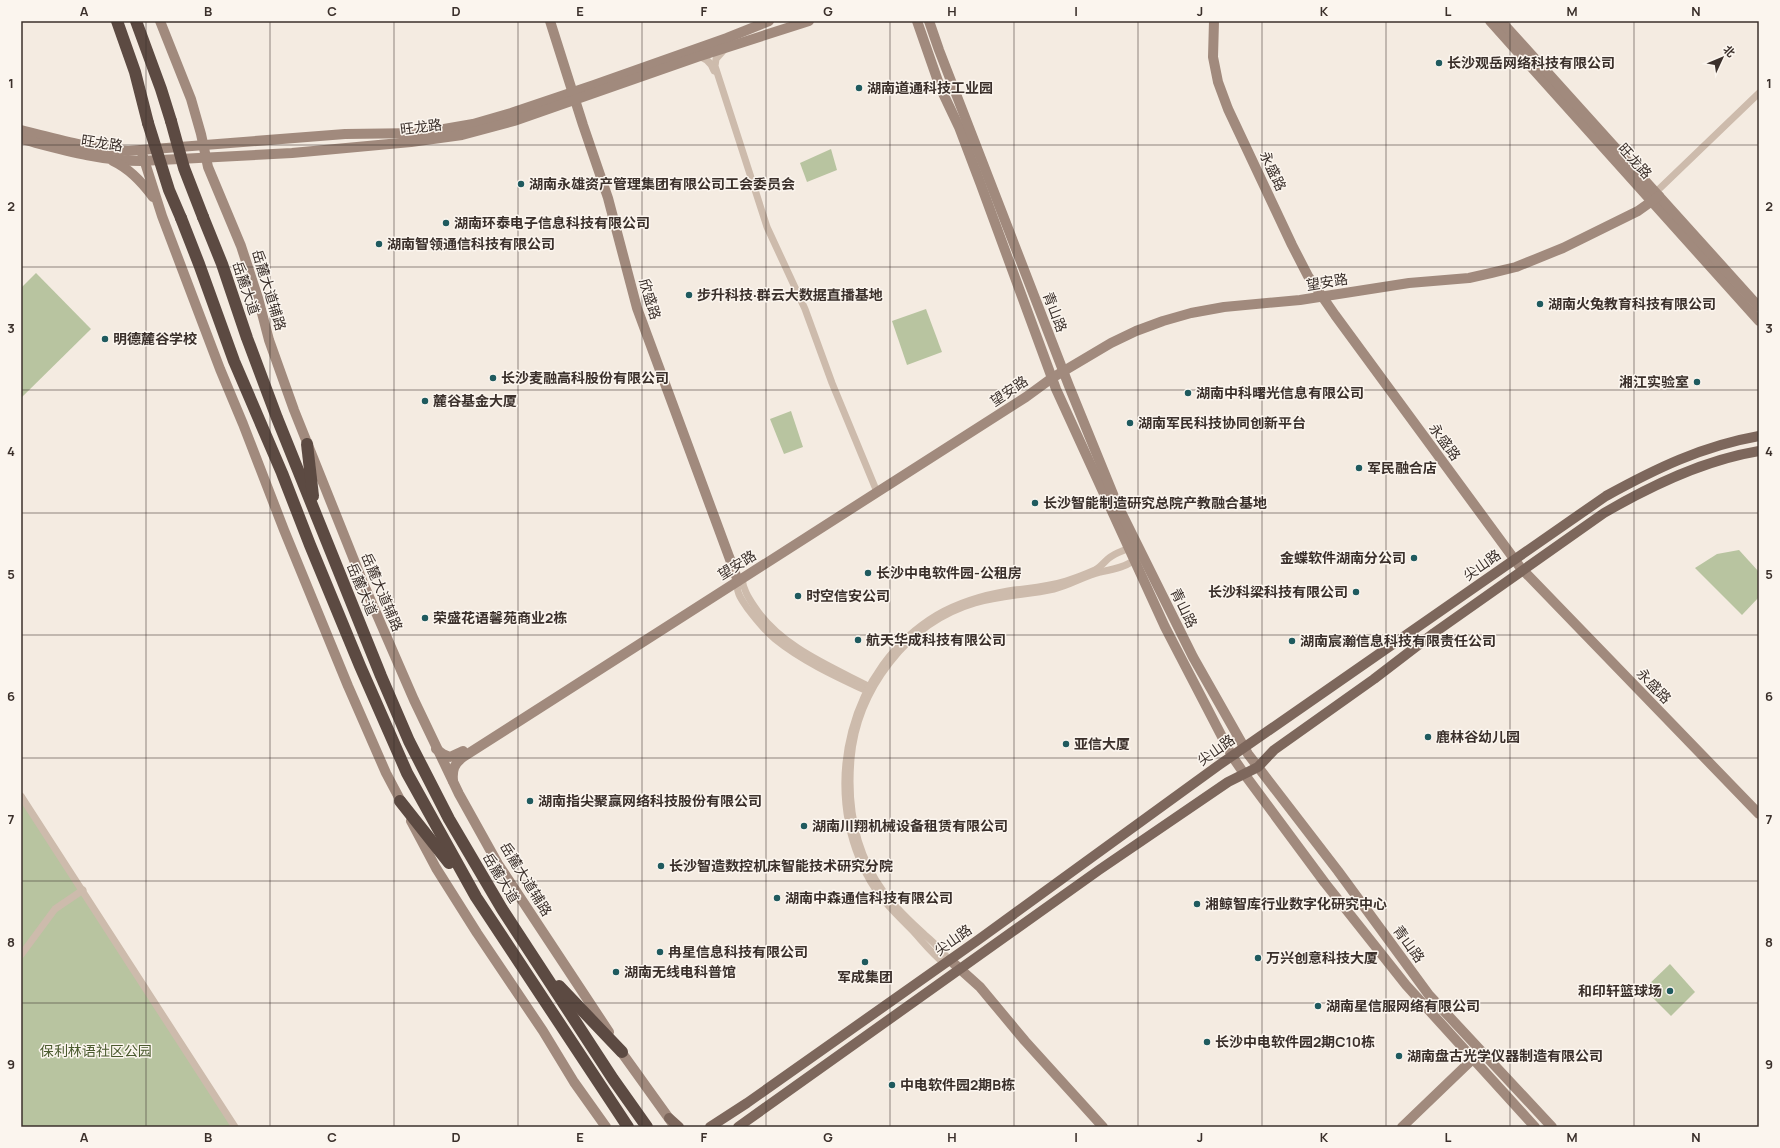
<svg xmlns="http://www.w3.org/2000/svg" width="1780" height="1148" font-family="Manrope,'Noto Sans SC',sans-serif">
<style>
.green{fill:#b8c4a0}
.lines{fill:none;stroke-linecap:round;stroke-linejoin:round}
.street{stroke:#cdbbac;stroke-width:7}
.secondary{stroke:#a18a7d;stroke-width:10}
.primary{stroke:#7d675c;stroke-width:10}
.highway{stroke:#5c4a42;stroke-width:12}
.highway-bridge{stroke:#5c4a42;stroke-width:12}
.grid{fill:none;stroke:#3b302b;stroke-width:1;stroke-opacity:0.55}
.poi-dot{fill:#1f5a5e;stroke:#fbf5ee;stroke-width:1.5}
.labels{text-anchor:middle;stroke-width:3;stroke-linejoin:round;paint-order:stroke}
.poi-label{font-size:14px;font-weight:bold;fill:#3b302b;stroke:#fbf5ee;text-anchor:start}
.street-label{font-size:14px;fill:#3b302b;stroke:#fbf5ee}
.park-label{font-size:14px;fill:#4a5a2e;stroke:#fbf5ee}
.neatline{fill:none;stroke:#3b302b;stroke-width:1.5}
.grid-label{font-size:13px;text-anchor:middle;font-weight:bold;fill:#3b302b}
</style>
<rect width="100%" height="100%" fill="#f4ebe1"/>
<g class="green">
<path d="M 831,149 L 837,170 L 807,182 L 800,163 Z"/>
<path d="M 36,273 L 91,329 L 21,398 L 21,288 Z"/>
<path d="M 926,309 L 942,352 L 907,365 L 892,321 Z"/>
<path d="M 791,411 L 803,447 L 784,454 L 770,419 Z"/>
<path d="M 1739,550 L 1759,572 L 1759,597 L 1742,615 L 1695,568 L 1717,554 Z"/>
<path d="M 21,796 L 235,1127 L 21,1127 Z"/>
<path d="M 1670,964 L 1695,992 L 1671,1016 L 1644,989 Z"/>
</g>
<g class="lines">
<g class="street">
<path d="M 724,50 L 716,59 L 715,66 L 767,227 L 805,309 L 832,383 L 877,492"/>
<path d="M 697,57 C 706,57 711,62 714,71"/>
<path d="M 1656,192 L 1759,93"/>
<path d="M 742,578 C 743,589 748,597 754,606 C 781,647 830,666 872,688"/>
<path d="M 738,581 C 735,592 742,600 748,609 C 756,619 764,630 775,639 C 802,661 837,677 869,692"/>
<path d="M 21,796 L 235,1127"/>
<path d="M 21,955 L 55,909 L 83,890"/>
<path d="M 950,960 C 942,952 935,943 926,936 C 911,922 895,908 883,891 C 855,852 847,806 851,759 C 857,690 907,623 975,603 C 1001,595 1028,595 1054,589 C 1070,585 1084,576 1100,572 C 1110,570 1132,566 1136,557"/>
<path d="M 945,964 C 932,954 923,942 912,930 C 895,913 878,897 867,875 C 820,786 850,667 937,615 C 958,603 984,595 1008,591 C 1028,588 1047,587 1066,581 C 1076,578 1086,574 1095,570 C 1101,567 1105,561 1109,558 C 1115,553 1123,551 1129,548 L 1132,548"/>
</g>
<g class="secondary">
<path d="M 160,21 L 191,99 L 201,134 L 208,167 L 241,246 L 258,298 L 269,340 L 294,410 L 364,585 L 414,700 L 459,794 L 498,864 L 609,1032"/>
<path d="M 550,21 L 583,125 L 608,198 L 637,308 L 738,581"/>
<path d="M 917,21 L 940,87 L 959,127 L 981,185 L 1056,389 L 1165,627 L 1232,756 L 1245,775 L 1325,883 L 1406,985 L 1535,1127"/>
<path d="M 929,21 L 939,50 L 1069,386 L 1117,504 L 1193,657 L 1248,754 L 1338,871 L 1429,995 L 1552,1127"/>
<path d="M 1214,21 L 1213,57 L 1218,82 L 1228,109 L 1292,245 L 1308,276 L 1335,315 L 1520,567 L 1759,814"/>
<path d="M 1490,21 L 1759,321"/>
<path d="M 1501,21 L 1759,307"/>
<path d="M 21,130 C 56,139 92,149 128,151 L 345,134 L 421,133 L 473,124 L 511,113 L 594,85 L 727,38 L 769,21"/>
<path d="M 21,139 C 60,149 100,161 141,161 L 292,153 L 411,142 L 462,135 L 514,121 L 697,57 L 809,21"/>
<path d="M 141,150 L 162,216 L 220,369 L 243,424 L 284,530 L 348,686 L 386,773 L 404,807"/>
<path d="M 113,161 C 130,169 142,182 153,197"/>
<path d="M 436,749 L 443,754 L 450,757 L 463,751"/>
<path d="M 453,781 C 452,770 454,764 463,757 L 1026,397 L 1052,378 L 1111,343 L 1136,331 L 1163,321 L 1191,313 L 1224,307 L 1300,300 L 1409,283 L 1469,278 L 1491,273 L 1516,267 L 1563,248 L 1638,211 L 1659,196"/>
<path d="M 411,821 L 436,868 L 477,933 L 543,1031 L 574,1082 L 606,1127"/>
<path d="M 950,960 L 980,987 L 1025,1041 L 1103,1127"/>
<path d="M 617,1046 L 673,1124"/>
<path d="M 1402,1127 L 1478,1054"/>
</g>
<g class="primary">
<path d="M 669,1118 L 679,1127"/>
<path d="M 710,1127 L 747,1103 L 978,940 L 1219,765 L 1606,496 C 1655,469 1702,446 1759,436"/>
<path d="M 738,1127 L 1099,870 L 1228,782 L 1258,767 L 1274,750 L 1374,679 L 1434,633 L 1604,513 C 1652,485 1704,460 1759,451"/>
</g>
<g class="highway">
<path d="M 117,21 L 135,72 L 148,123"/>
<path d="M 136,21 L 161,89 L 171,121"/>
<path d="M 203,217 L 222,264 L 247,338 L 277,418 L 381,676 L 409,741 L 449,819 L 502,909 L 613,1079 L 647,1127"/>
<path d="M 181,218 L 199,264 L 234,361 L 282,473 L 310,545 L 360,666 L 407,773 L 476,897 L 628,1127"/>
<path d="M 307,444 L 313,496"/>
<path d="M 400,801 L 449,863"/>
<path d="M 559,986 L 622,1052"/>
</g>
<g class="highway-bridge">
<path d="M 171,121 L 184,168 L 203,217"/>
<path d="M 148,123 L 169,190 L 181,218"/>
</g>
</g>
<path class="grid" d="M 146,21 L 146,1127M 270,21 L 270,1127M 394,21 L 394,1127M 518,21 L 518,1127M 642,21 L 642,1127M 766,21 L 766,1127M 890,21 L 890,1127M 1014,21 L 1014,1127M 1138,21 L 1138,1127M 1262,21 L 1262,1127M 1386,21 L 1386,1127M 1510,21 L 1510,1127M 1634,21 L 1634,1127M 21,145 L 1759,145M 21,267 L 1759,267M 21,390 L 1759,390M 21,513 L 1759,513M 21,635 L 1759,635M 21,758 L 1759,758M 21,881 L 1759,881M 21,1003 L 1759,1003"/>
<g class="poi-dot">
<circle cx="1439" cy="63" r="4"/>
<circle cx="859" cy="88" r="4"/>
<circle cx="521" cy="184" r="4"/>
<circle cx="446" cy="223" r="4"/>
<circle cx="379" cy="244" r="4"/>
<circle cx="689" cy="295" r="4"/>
<circle cx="1540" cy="304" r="4"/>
<circle cx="105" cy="339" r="4"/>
<circle cx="493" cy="378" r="4"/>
<circle cx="1697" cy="382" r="4"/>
<circle cx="1188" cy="393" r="4"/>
<circle cx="425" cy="401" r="4"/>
<circle cx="1130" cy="423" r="4"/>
<circle cx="1359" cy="468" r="4"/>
<circle cx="1035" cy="503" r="4"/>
<circle cx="1414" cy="558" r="4"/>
<circle cx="868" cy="573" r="4"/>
<circle cx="1356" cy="592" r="4"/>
<circle cx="798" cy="596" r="4"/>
<circle cx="425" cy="618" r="4"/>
<circle cx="858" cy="640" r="4"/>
<circle cx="1292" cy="641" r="4"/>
<circle cx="1428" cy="737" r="4"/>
<circle cx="1066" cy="744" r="4"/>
<circle cx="530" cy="801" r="4"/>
<circle cx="804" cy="826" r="4"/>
<circle cx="661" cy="866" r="4"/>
<circle cx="777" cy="898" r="4"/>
<circle cx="1197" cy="904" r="4"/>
<circle cx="660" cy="952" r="4"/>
<circle cx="1258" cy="958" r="4"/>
<circle cx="865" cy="962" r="4"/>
<circle cx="616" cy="972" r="4"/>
<circle cx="1670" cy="991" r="4"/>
<circle cx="1318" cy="1006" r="4"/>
<circle cx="1207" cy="1042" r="4"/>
<circle cx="1399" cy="1056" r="4"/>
<circle cx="892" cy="1085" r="4"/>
</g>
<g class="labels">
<g class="poi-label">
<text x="1447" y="68">长沙观岳网络科技有限公司</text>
<text x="867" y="93">湖南道通科技工业园</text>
<text x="529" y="189">湖南永雄资产管理集团有限公司工会委员会</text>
<text x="454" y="228">湖南环泰电子信息科技有限公司</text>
<text x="387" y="249">湖南智领通信科技有限公司</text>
<text x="697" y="300">步升科技·群云大数据直播基地</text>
<text x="1548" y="309">湖南火兔教育科技有限公司</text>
<text x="113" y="344">明德麓谷学校</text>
<text x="501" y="383">长沙麦融高科股份有限公司</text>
<text x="1689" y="387" text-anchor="end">湘江实验室</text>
<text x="1196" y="398">湖南中科曙光信息有限公司</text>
<text x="433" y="406">麓谷基金大厦</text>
<text x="1138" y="428">湖南军民科技协同创新平台</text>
<text x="1367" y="473">军民融合店</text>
<text x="1043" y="508">长沙智能制造研究总院产教融合基地</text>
<text x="1406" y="563" text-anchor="end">金蝶软件湖南分公司</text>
<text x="876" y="578">长沙中电软件园-公租房</text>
<text x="1348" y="597" text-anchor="end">长沙科梁科技有限公司</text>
<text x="806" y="601">时空信安公司</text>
<text x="433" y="623">荣盛花语馨苑商业2栋</text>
<text x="866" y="645">航天华成科技有限公司</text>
<text x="1300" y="646">湖南宸瀚信息科技有限责任公司</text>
<text x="1436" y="742">鹿林谷幼儿园</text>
<text x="1074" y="749">亚信大厦</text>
<text x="538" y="806">湖南指尖聚赢网络科技股份有限公司</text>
<text x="812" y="831">湖南川翔机械设备租赁有限公司</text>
<text x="669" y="871">长沙智造数控机床智能技术研究分院</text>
<text x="785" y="903">湖南中森通信科技有限公司</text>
<text x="1205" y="909">湘鲸智库行业数字化研究中心</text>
<text x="668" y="957">冉星信息科技有限公司</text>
<text x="1266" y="963">万兴创意科技大厦</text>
<text x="624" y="977">湖南无线电科普馆</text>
<text x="865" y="982" text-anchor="middle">军成集团</text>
<text x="1662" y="996" text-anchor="end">和印轩篮球场</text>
<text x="1326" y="1011">湖南星信服网络有限公司</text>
<text x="1215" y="1047">长沙中电软件园2期C10栋</text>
<text x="1407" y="1061">湖南盘古光学仪器制造有限公司</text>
<text x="900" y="1090">中电软件园2期B栋</text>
</g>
<g class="street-label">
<text transform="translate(421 127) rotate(-7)" y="5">旺龙路</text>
<text transform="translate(102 143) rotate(8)" y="5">旺龙路</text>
<text transform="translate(1635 161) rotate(48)" y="5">旺龙路</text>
<text transform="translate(1273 171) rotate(65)" y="5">永盛路</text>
<text transform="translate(1327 282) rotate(-9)" y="5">望安路</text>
<text transform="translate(246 288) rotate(71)" y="5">岳麓大道</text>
<text transform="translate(269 290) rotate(73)" y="5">岳麓大道辅路</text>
<text transform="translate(650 299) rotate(73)" y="5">欣盛路</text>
<text transform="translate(1055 312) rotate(69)" y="5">青山路</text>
<text transform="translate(1009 391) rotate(-34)" y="5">望安路</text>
<text transform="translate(1445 442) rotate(54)" y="5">永盛路</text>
<text transform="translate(737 565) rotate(-32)" y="5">望安路</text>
<text transform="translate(1482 565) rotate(-35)" y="5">尖山路</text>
<text transform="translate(362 589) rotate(67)" y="5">岳麓大道</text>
<text transform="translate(382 592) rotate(67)" y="5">岳麓大道辅路</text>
<text transform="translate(1184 608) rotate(64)" y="5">青山路</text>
<text transform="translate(1654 686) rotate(46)" y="5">永盛路</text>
<text transform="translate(1216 750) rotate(-35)" y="5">尖山路</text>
<text transform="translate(501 878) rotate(59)" y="5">岳麓大道</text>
<text transform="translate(526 879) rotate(58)" y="5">岳麓大道辅路</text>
<text transform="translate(953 940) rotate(-35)" y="5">尖山路</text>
<text transform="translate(1409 944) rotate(54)" y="5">青山路</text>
</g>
<g class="park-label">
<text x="96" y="1056">保利林语社区公园</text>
</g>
</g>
<rect width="1780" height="1148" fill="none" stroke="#fbf5ee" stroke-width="44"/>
<g transform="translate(1722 58) rotate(46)" stroke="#fbf5ee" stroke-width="3" paint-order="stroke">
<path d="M0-3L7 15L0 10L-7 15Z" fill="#3b302b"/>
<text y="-6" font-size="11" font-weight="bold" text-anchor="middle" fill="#3b302b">北</text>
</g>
<rect x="22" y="22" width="1736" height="1104" class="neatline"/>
<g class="grid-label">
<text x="84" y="16">A</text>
<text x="208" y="16">B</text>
<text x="332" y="16">C</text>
<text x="456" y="16">D</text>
<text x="580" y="16">E</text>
<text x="704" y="16">F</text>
<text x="828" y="16">G</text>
<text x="952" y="16">H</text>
<text x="1076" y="16">I</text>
<text x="1200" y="16">J</text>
<text x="1324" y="16">K</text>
<text x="1448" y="16">L</text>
<text x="1572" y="16">M</text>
<text x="1696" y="16">N</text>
<text x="11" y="88">1</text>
<text x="1769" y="88">1</text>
<text x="11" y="211">2</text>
<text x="1769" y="211">2</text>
<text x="11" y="333">3</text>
<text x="1769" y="333">3</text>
<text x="11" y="456">4</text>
<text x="1769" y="456">4</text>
<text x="11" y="579">5</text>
<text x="1769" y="579">5</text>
<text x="11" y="701">6</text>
<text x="1769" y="701">6</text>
<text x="11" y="824">7</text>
<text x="1769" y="824">7</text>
<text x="11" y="947">8</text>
<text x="1769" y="947">8</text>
<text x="11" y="1069">9</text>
<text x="1769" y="1069">9</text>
<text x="84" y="1142">A</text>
<text x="208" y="1142">B</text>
<text x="332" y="1142">C</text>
<text x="456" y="1142">D</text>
<text x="580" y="1142">E</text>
<text x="704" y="1142">F</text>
<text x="828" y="1142">G</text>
<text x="952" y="1142">H</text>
<text x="1076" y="1142">I</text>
<text x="1200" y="1142">J</text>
<text x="1324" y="1142">K</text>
<text x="1448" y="1142">L</text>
<text x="1572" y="1142">M</text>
<text x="1696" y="1142">N</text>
</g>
</svg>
